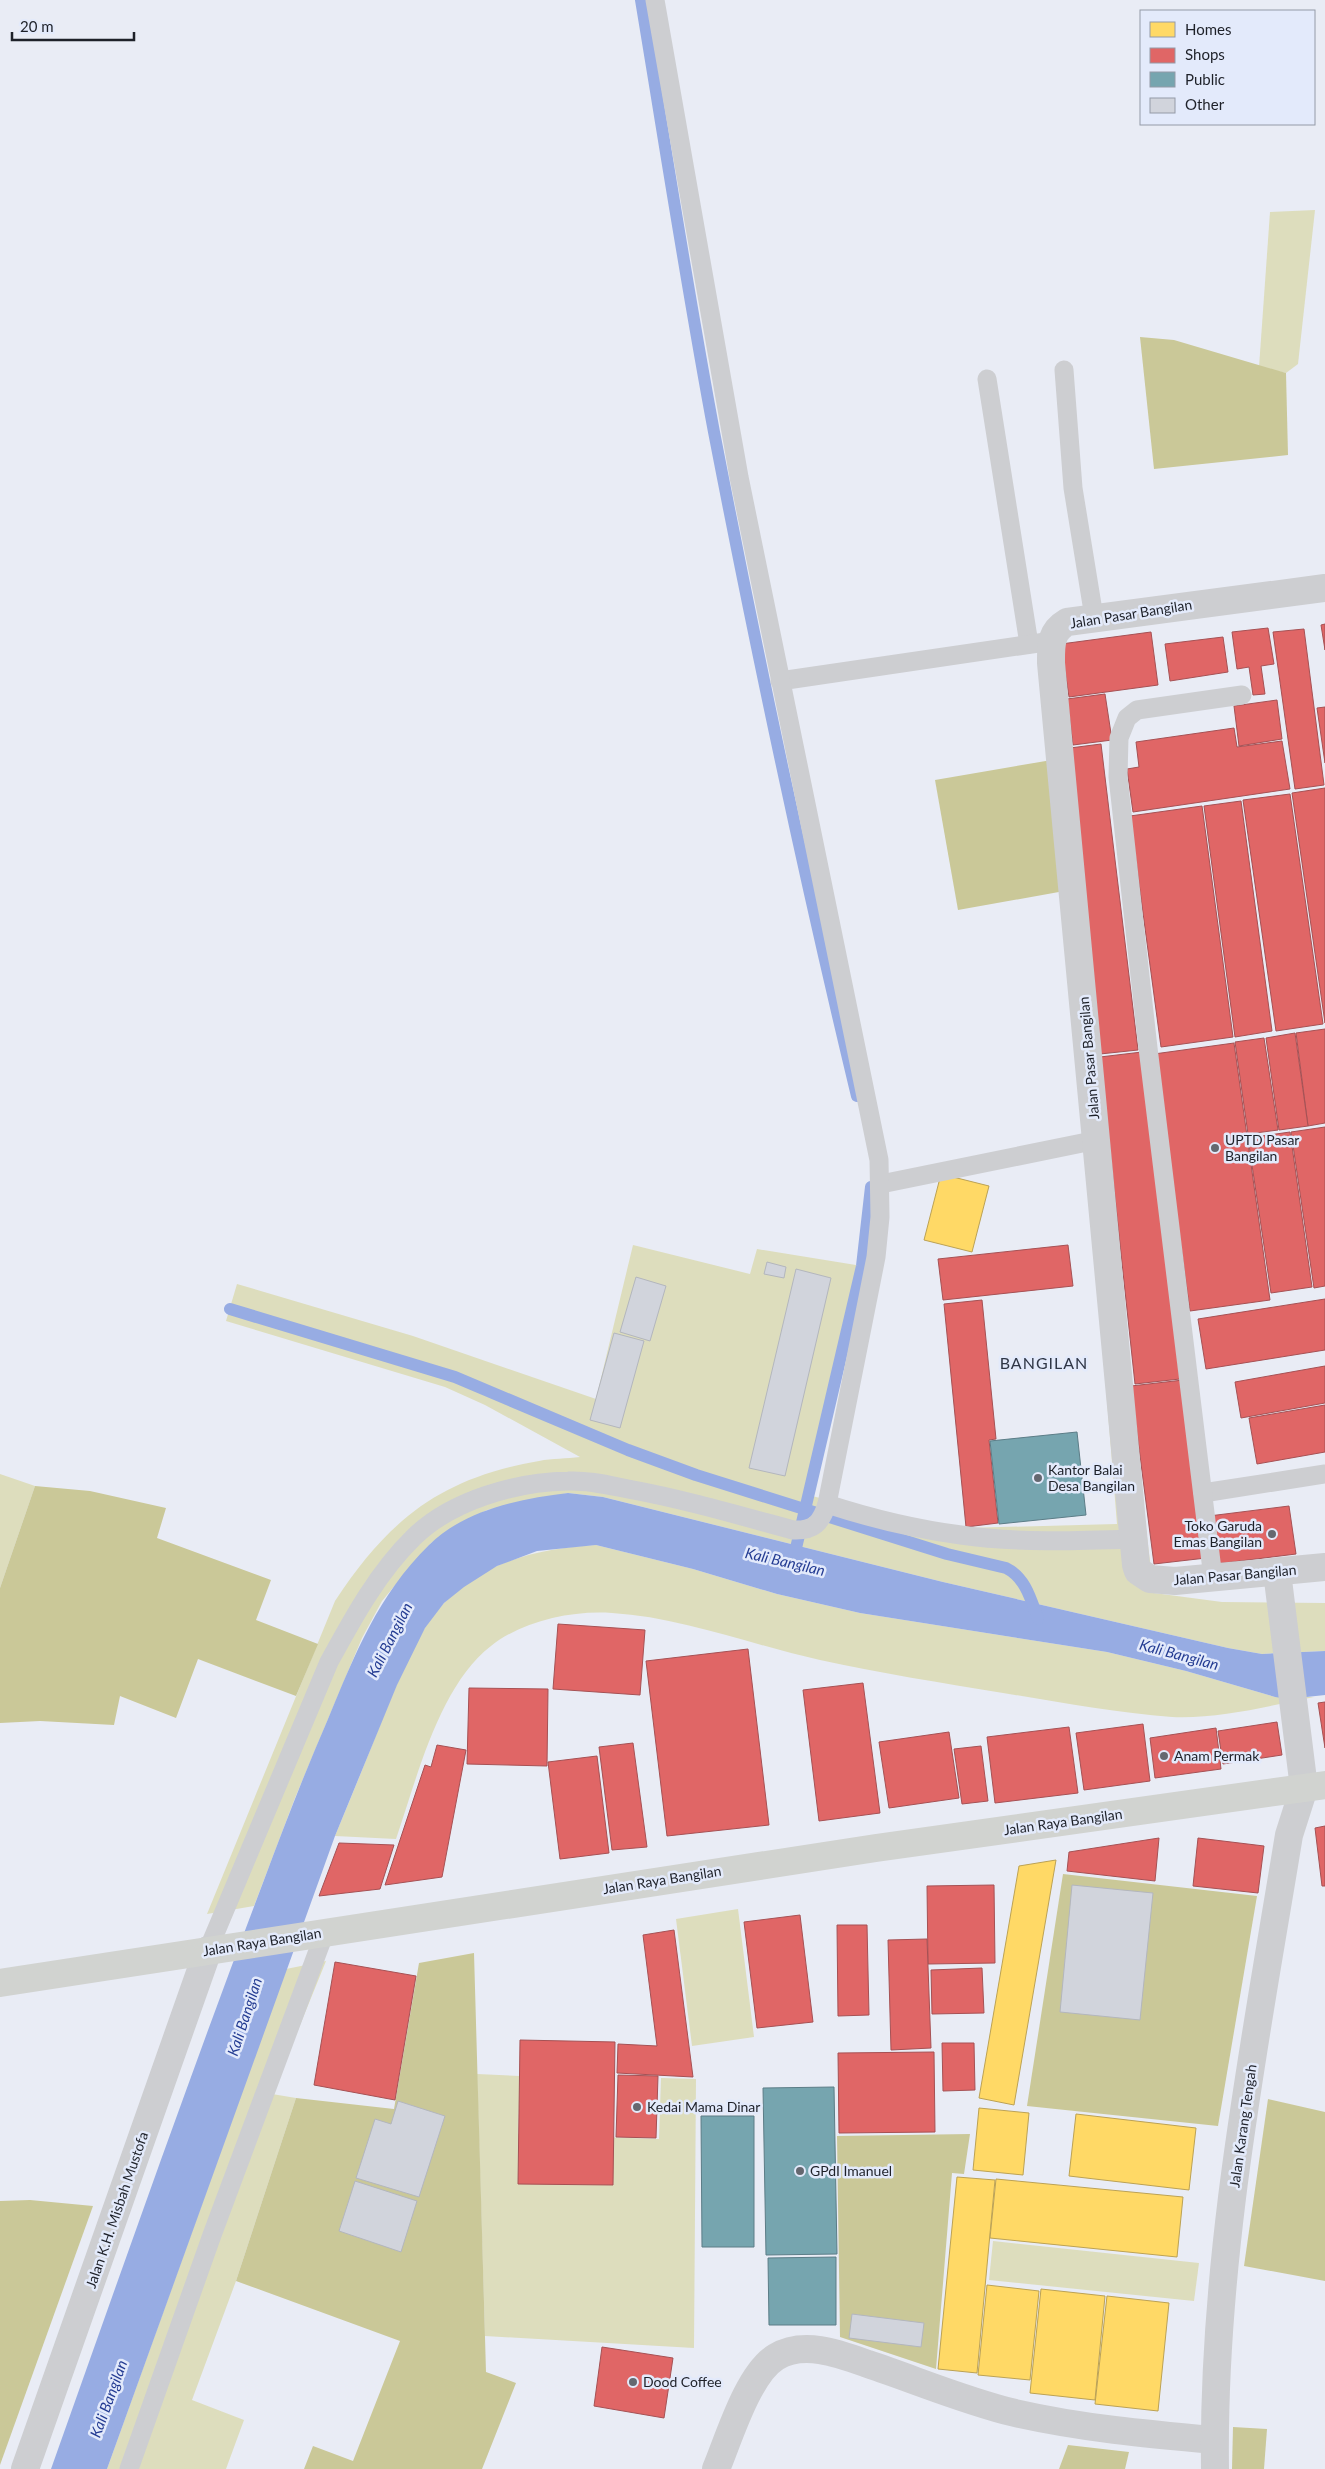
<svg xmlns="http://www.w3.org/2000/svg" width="1325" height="2469" font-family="Lato,sans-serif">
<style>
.green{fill:#ddddbd}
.forest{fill:#cac898}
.water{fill:#97ace3}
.homes{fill:#ffd966;stroke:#bca254}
.shops{fill:#e06666;stroke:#a65154}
.public{fill:#76a5af;stroke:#5c7d87}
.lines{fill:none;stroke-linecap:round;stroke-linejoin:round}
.stream{stroke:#97ace3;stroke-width:12}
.building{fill:#d1d4dc;stroke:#b3b6bd}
.service{stroke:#cdced1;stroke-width:19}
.minor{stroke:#cdced1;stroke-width:28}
.secondary{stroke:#d1d3d0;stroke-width:28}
.poi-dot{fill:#656870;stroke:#e3eafb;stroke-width:2}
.labels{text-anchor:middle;stroke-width:5;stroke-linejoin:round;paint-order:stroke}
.street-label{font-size:14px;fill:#1e2129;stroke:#e3eafb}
.poi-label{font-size:14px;fill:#1e2129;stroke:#e3eafb;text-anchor:start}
.water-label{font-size:15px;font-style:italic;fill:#233b92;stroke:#e3eafb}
.quarter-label{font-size:16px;letter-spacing:1px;fill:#2f3646;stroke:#e3eafb}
</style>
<rect width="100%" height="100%" fill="#e9ecf5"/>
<g class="green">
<path d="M 1315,210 L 1298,364 L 1286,373 L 1259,367 L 1270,212 Z"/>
<path d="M 1094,1241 L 1128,1384 L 1154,1593 L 1222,1602 L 1325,1603 L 1325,1651 L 1262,1654 L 1228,1648 L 943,1582 L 603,1497 L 568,1493 L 487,1510 L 455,1526 L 431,1543 L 416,1560 L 382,1601 L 362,1638 L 295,1798 L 254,1906 L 207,1914 L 335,1601 C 389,1519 441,1478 539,1461 C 552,1458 567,1459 580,1457 L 485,1405 L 445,1387 L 226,1321 L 237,1284 L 413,1336 L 596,1399 L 633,1245 L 750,1274 L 757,1249 L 862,1266 L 808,1495 L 888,1515 L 965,1528 L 1117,1524 Z"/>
<path d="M 0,1474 L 35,1486 L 0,1588 Z"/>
<path d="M 596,1545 L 693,1569 L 777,1594 L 860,1613 L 1107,1652 L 1186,1671 L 1275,1697 L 1314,1697 C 1268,1706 1219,1719 1172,1717 C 1115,1713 1059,1702 1003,1693 C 942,1683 880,1673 820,1660 C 752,1645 681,1617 612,1613 C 573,1610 522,1621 491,1646 C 439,1686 417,1778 396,1839 L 335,1836 C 351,1797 367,1759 382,1720 C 399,1681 414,1635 444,1603 C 483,1561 541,1548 596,1545 Z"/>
<path d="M 738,1909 L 754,2037 L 692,2046 L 676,1919 Z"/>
<path d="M 326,1961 L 272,2094 L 296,2098 L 236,2281 L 192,2400 L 244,2420 L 226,2469 L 107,2469 L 286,1969 Z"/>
<path d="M 477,2074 L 520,2076 L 518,2134 L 659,2139 L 661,2078 L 696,2079 L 694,2348 L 485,2336 Z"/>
<path d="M 993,2241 L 1199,2263 L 1194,2301 L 989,2280 Z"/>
</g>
<g class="forest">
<path d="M 1140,337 L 1174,340 L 1286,373 L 1288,455 L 1154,469 Z"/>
<path d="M 1069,757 L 1081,888 L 958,910 L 935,780 Z"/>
<path d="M 35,1486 L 90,1491 L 166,1508 L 157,1538 L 271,1580 L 256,1620 L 318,1644 L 296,1696 L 198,1659 L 176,1718 L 120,1696 L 114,1725 L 40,1721 L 0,1723 L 0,1588 Z"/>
<path d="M 1063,1874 L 1257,1896 L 1218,2126 L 1027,2106 Z"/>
<path d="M 474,1953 L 486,2372 L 516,2383 L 482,2469 L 304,2469 L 313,2446 L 353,2461 L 400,2341 L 236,2281 L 296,2098 L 394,2109 L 419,1963 Z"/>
<path d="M 1268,2099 L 1325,2112 L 1325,2281 L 1244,2266 Z"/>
<path d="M 970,2134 L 964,2174 L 952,2173 L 936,2369 L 840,2337 L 837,2136 Z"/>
<path d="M 30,2200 L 93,2206 L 0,2465 L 0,2201 Z"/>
<path d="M 1233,2427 L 1267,2429 L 1264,2469 L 1232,2469 Z"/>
<path d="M 1068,2445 L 1129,2452 L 1125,2469 L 1059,2469 Z"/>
</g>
<path class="water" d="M 568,1493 L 603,1497 L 943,1582 L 1228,1648 L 1262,1654 L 1325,1651 L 1325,1695 L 1288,1699 L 1275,1697 L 1186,1671 L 1107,1652 L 860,1613 L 777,1594 L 693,1569 L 596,1545 L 537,1551 L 497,1566 L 464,1587 L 444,1603 L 425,1628 L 397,1685 L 335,1836 L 107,2469 L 51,2469 C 121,2272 190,2075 264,1880 C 284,1826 305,1772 328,1719 C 355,1654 378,1595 429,1545 C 466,1509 519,1499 568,1493 Z"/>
<g class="homes">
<path d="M 941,1174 L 989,1186 L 972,1252 L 924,1240 Z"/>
<path d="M 1056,1860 L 1014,2105 L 979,2098 L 1019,1866 Z"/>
<path d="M 979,2108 L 1029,2113 L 1023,2175 L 973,2170 Z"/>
<path d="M 1076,2114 L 1196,2128 L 1189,2190 L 1069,2176 Z"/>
<path d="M 957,2177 L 995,2180 L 977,2373 L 938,2369 Z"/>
<path d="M 996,2179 L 1183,2197 L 1177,2257 L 990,2238 Z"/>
<path d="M 987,2285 L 1039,2291 L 1030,2380 L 978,2375 Z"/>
<path d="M 1041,2289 L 1105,2296 L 1095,2400 L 1030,2393 Z"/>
<path d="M 1107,2296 L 1169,2303 L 1158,2411 L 1095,2404 Z"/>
</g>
<g class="shops">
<path d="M 1325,624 L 1325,650 L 1321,625 Z"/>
<path d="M 1268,628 L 1274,664 L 1261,666 L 1265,694 L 1253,695 L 1249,667 L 1237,669 L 1232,632 Z"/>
<path d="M 1304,629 L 1324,785 L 1295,789 L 1273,632 Z"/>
<path d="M 1151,632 L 1158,685 L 1069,697 L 1061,644 Z"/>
<path d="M 1223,637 L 1228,672 L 1170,681 L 1165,644 Z"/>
<path d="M 1105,694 L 1112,740 L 1073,745 L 1067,699 Z"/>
<path d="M 1277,700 L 1282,739 L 1239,746 L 1234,706 Z"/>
<path d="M 1325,707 L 1325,763 L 1317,708 Z"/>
<path d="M 1234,728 L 1237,747 L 1282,741 L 1290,789 L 1133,812 L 1127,769 L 1139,767 L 1136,742 Z"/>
<path d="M 1101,744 L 1138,1050 L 1100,1054 L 1070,748 Z"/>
<path d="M 1325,788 L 1325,1023 L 1292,793 Z"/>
<path d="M 1290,794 L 1323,1024 L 1276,1031 L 1243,800 Z"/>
<path d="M 1241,801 L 1272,1031 L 1235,1037 L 1204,806 Z"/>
<path d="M 1202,806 L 1233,1037 L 1161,1047 L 1130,816 Z"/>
<path d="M 1325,1029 L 1325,1123 L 1308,1126 L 1296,1033 Z"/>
<path d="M 1295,1033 L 1308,1126 L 1279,1130 L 1266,1038 Z"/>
<path d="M 1264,1038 L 1278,1130 L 1248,1134 L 1235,1042 Z"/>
<path d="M 1234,1043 L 1270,1300 L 1190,1311 L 1154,1054 Z"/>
<path d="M 1142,1052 L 1180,1379 L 1135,1384 L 1100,1057 Z"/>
<path d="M 1325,1127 L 1325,1286 L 1314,1288 L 1291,1132 Z"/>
<path d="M 1290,1132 L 1312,1287 L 1271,1293 L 1248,1138 Z"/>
<path d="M 1068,1245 L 1073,1286 L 943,1300 L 938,1259 Z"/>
<path d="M 1325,1299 L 1325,1350 L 1206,1369 L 1198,1319 Z"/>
<path d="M 982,1300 L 996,1439 L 989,1440 L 998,1523 L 966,1527 L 944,1304 Z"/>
<path d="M 1325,1366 L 1325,1403 L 1241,1418 L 1235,1382 Z"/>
<path d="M 1183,1380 L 1206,1558 L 1154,1564 L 1131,1386 Z"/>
<path d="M 1325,1405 L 1325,1452 L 1257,1464 L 1249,1418 Z"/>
<path d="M 1289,1506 L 1296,1554 L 1216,1564 L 1209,1516 Z"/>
<path d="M 558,1624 L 645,1630 L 640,1695 L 553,1689 Z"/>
<path d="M 748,1649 L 769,1825 L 667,1836 L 646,1661 Z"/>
<path d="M 863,1683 L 880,1813 L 819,1821 L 803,1690 Z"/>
<path d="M 469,1688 L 548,1689 L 547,1766 L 467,1764 Z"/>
<path d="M 1325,1702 L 1325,1748 L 1318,1703 Z"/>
<path d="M 1277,1722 L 1282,1755 L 1223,1764 L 1218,1731 Z"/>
<path d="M 1143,1724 L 1150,1781 L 1084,1790 L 1076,1733 Z"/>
<path d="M 1069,1727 L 1078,1793 L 995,1803 L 987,1737 Z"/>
<path d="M 1216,1728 L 1221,1769 L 1155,1778 L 1150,1738 Z"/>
<path d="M 949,1732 L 959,1798 L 889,1808 L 879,1742 Z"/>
<path d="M 633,1743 L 647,1847 L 612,1850 L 599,1747 Z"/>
<path d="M 437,1745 L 466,1750 L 442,1877 L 385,1885 L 425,1765 L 431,1767 Z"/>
<path d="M 981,1746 L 988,1801 L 962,1804 L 954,1749 Z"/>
<path d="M 597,1756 L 609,1853 L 560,1859 L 548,1762 Z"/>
<path d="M 1325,1826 L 1325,1886 L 1322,1886 L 1315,1828 Z"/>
<path d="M 1159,1838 L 1155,1881 L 1067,1871 L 1069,1852 Z"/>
<path d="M 1198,1838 L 1264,1846 L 1258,1893 L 1193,1886 Z"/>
<path d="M 339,1843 L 394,1845 L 380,1889 L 319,1896 Z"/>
<path d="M 994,1885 L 995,1963 L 928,1964 L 927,1886 Z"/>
<path d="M 800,1915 L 813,2022 L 757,2028 L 744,1922 Z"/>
<path d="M 837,1925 L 867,1925 L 869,2015 L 838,2016 Z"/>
<path d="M 674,1930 L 693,2077 L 617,2073 L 618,2044 L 657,2046 L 643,1935 Z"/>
<path d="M 927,1939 L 931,2048 L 891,2050 L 888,1940 Z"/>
<path d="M 335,1962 L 416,1976 L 395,2100 L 314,2085 Z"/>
<path d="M 982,1968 L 984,2013 L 932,2014 L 931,1970 Z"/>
<path d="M 520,2040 L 615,2042 L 613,2185 L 518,2184 Z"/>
<path d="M 942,2043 L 974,2043 L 975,2090 L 943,2091 Z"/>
<path d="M 934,2052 L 935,2132 L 839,2133 L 838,2053 Z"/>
<path d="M 618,2075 L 658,2076 L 656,2138 L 616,2137 Z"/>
<path d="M 602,2347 L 673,2358 L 664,2418 L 594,2406 Z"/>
</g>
<g class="public">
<path d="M 1077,1432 L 1086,1515 L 999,1524 L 990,1441 Z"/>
<path d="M 834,2087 L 837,2254 L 766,2255 L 763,2088 Z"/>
<path d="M 701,2116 L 754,2116 L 754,2247 L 702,2247 Z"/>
<path d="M 836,2257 L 836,2325 L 769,2325 L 768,2258 Z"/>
</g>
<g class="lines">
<g class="stream">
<path d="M 641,0 C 665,144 687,288 714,432 C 757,654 804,876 857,1096"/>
<path d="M 230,1309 L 455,1377 L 628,1450 L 696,1475 L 947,1554 L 1006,1568 C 1026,1578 1031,1600 1038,1619"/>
<path d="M 793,1561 L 862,1266 L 871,1187"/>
</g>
</g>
<g class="building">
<path d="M 767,1262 L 786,1267 L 784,1278 L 764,1274 Z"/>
<path d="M 796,1269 L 831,1278 L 785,1476 L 749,1468 Z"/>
<path d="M 636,1277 L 666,1286 L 650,1341 L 620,1332 Z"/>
<path d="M 614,1333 L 644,1341 L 620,1428 L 590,1420 Z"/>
<path d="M 1072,1885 L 1153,1893 L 1140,2020 L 1060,2012 Z"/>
<path d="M 398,2101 L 445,2116 L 419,2197 L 356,2178 L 375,2119 L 391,2124 Z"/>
<path d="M 355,2181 L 417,2201 L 401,2252 L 339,2231 Z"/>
<path d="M 852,2314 L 924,2323 L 921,2347 L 849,2338 Z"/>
</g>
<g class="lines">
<g class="service">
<path d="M 1064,370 L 1073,488 L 1094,617"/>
<path d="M 987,379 L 1029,644"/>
<path d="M 780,681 L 1052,641"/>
<path d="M 881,1184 L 1097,1140"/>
<path d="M 1203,1493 L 1325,1474"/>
<path d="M 827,1504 C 870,1518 915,1529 961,1535 C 1017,1543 1076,1541 1133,1539"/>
<path d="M 1213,1578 L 1148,1048 L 1118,777 L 1119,738 L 1127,718 L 1137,710 L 1242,695"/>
<path d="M 208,1950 L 329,1662 C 353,1618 378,1572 414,1537 C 452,1500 516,1482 568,1481 C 588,1480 608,1485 628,1489 C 683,1499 738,1515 793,1530 C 814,1531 821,1523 827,1504 L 876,1257 L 880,1217 L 879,1160 L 739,477 L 655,0"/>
<path d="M 129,2469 L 212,2235 L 325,1932"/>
</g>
<g class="minor">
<path d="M 1325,588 L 1067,622 C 1050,632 1051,645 1051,663 L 1136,1565 L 1138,1571 L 1150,1579 L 1175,1581 L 1325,1567"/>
<path d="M 25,2469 L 208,1950"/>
<path d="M 716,2469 C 729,2438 748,2374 776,2357 C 804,2340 840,2354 868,2364 C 916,2380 965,2401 1015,2413 C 1081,2428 1147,2434 1214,2440"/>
<path d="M 1215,2469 C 1212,2258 1255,2043 1289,1835 L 1304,1788 L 1277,1572"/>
</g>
<path class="secondary" d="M 0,1983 L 876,1848 L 1325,1785"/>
</g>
<g class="poi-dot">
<circle cx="1215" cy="1148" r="5"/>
<circle cx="1038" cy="1478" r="5"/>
<circle cx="1272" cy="1534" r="5"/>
<circle cx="1164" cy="1756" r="5"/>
<circle cx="637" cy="2107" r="5"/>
<circle cx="800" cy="2171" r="5"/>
<circle cx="633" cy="2382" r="5"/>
</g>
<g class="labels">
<g class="street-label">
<text transform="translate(1131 614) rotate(-9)" y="5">Jalan Pasar Bangilan</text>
<text transform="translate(1089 1058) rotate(-95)" y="5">Jalan Pasar Bangilan</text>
<text transform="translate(1235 1575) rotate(-5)" y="5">Jalan Pasar Bangilan</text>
<text transform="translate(1063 1822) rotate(-8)" y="5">Jalan Raya Bangilan</text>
<text transform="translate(662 1880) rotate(-9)" y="5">Jalan Raya Bangilan</text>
<text transform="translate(262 1942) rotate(-9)" y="5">Jalan Raya Bangilan</text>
<text transform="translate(1243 2126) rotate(-82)" y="5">Jalan Karang Tengah</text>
<text transform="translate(117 2210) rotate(-71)" y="5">Jalan K.H. Misbah Mustofa</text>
</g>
<g class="poi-label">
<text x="1225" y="1145">UPTD Pasar<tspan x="1225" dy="16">Bangilan</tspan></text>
<text x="1048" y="1475">Kantor Balai<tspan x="1048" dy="16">Desa Bangilan</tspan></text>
<text x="1262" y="1531" text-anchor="end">Toko Garuda<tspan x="1262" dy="16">Emas Bangilan</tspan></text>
<text x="1174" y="1761">Anam Permak</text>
<text x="647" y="2112">Kedai Mama Dinar</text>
<text x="810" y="2176">GPdI Imanuel</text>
<text x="643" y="2387">Dood Coffee</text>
</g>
<g class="water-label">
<text transform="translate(785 1562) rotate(13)" y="5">Kali Bangilan</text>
<text transform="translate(390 1640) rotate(-63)" y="5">Kali Bangilan</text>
<text transform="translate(1179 1655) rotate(15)" y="5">Kali Bangilan</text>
<text transform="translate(245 2017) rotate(-72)" y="5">Kali Bangilan</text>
<text transform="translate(109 2399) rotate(-70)" y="5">Kali Bangilan</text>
</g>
<g class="quarter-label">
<text x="1044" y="1369">BANGILAN</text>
</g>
</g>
<rect x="1140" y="10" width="175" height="115" fill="#e3eafb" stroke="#949aa7"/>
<rect x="1150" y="22" width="25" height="15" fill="#ffd966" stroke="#949aa7"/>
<text x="1185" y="35" font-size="15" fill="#1e2129">Homes</text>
<rect x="1150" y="48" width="25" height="15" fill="#e06666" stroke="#949aa7"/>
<text x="1185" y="60" font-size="15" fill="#1e2129">Shops</text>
<rect x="1150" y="72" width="25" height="15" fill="#76a5af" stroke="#949aa7"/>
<text x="1185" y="85" font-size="15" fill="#1e2129">Public</text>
<rect x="1150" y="98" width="25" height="15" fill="#d1d4dc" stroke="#949aa7"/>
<text x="1185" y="110" font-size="15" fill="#1e2129">Other</text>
<path d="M12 32v8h122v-8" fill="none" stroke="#1e2129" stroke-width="2.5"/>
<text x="20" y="32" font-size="15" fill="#1e2129" stroke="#e3eafb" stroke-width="4" paint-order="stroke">20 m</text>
</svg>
